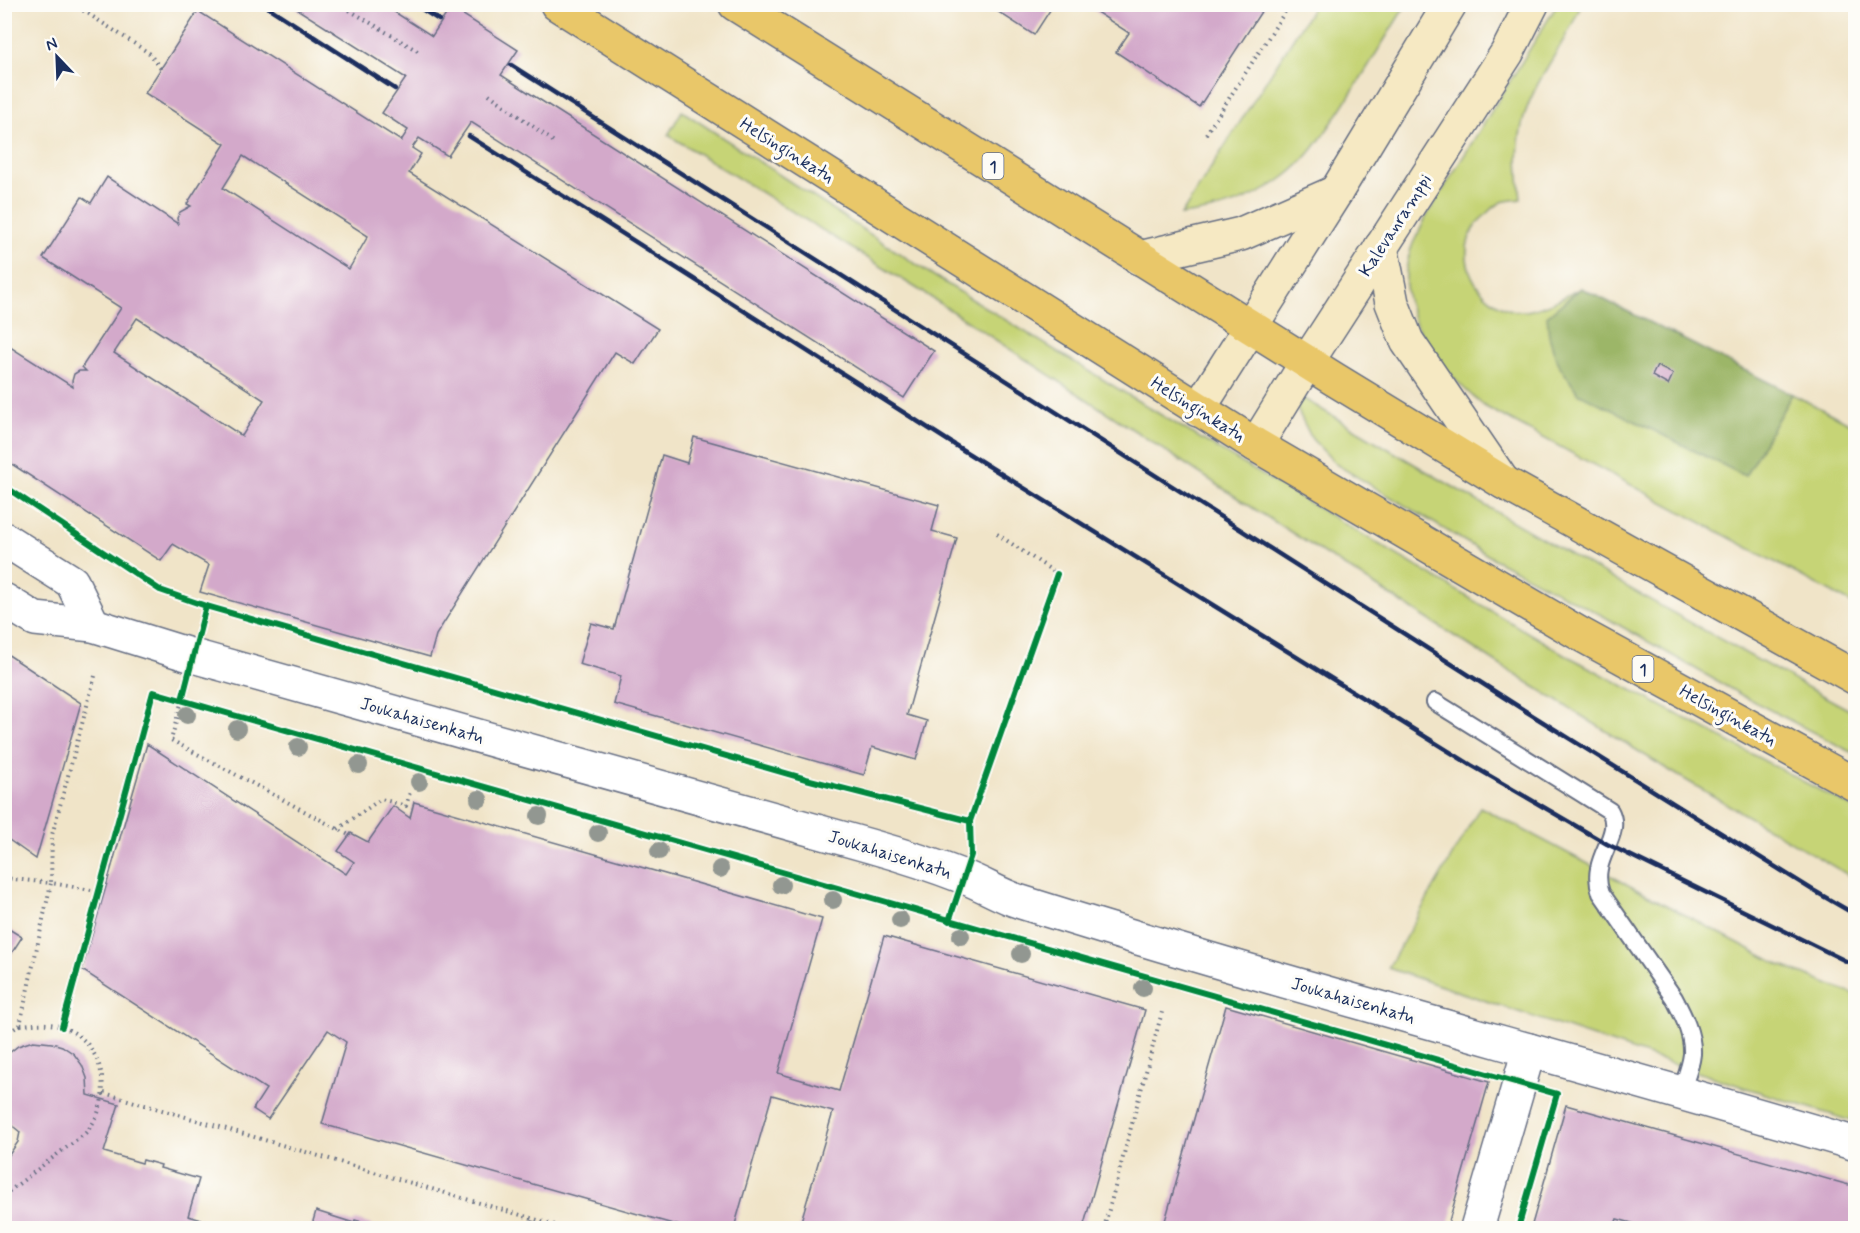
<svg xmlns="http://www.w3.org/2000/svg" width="1860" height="1233" font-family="Mynerve,sans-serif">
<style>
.green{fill:#c6d476;stroke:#70826a;stroke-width:1.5}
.forest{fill:#9cb667;stroke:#5c7262;stroke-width:1.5}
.building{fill:#d3a9ca;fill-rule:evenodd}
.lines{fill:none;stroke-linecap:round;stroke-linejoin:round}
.service-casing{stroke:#666e83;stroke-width:20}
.minor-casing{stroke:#666e83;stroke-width:36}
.secondary-casing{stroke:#666e83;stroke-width:36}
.trunk-casing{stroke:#666e83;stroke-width:36}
.path{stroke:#666e83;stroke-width:4;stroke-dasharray:1.5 4.5;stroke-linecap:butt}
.service{stroke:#fff;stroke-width:16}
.minor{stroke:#fff;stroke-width:33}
.secondary{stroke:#f6e9c3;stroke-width:33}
.trunk{stroke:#e9c769;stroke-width:33}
.rail{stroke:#1b2f5e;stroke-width:4.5}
.cycleway-casing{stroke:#fdfcf7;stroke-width:10}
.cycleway{stroke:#00873e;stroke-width:6}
.tree{fill:#929791}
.labels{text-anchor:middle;stroke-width:6;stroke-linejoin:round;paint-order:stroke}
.shield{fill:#fdfcf7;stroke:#5f6c8c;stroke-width:1.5}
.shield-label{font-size:16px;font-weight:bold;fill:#1b2f5e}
.street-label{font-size:18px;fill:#1b2f5e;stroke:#fdfcf7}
</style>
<rect width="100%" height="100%" fill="#fdfcf7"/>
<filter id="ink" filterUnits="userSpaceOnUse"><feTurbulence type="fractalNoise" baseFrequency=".0167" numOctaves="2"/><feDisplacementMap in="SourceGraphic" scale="12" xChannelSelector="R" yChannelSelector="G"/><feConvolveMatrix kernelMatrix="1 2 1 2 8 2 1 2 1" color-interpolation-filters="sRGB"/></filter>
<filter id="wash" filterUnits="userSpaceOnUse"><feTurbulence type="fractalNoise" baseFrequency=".008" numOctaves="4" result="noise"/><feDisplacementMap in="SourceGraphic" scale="24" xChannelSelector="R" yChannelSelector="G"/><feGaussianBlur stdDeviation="1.35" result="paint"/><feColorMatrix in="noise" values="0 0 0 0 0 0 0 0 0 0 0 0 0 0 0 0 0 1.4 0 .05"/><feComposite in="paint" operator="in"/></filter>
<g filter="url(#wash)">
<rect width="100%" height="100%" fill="#f0e4c8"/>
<g class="green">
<path d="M 1315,4 L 1406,5 C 1382,43 1359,83 1333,121 C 1319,141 1306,161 1286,176 C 1255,200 1219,211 1181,215 Z"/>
<path d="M 1557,5 L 1581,5 C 1565,47 1529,84 1521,130 C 1516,153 1519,176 1521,199 C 1515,200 1508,200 1502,202 C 1497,204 1492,209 1488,213 C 1452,240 1465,289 1503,307 C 1510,310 1519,312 1526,311 C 1546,308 1563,297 1581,288 L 1547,316 L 1745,476 L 1792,394 L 1855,426 L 1855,605 L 1484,406 C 1439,369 1388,309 1412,246 C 1416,236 1422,227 1426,217 Z"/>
<path d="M 682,111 L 934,276 L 1156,412 L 1564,654 L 1855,809 L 1855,879 L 1667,769 L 1511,672 L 1256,510 L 921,291 L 668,135 Z"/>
<path d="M 1299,396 C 1482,505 1667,612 1855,713 L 1855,754 L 1743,696 L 1605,617 L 1496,560 L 1337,465 L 1312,439 L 1297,409 Z"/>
<path d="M 1480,807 L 1780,965 L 1855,995 L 1855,1122 L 1715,1078 L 1388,968 Z"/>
</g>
<path class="forest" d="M 1581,288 L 1792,394 L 1745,476 L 1578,393 L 1557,362 L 1549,336 L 1547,316 Z"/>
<g id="blocks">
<g class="building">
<path d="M 289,4 L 382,4 L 432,36 L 451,7 L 518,50 L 501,75 L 934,351 L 904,398 L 471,122 L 448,156 L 419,138 L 412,148 L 421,154 L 409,173 L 658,329 L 635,364 L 615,352 L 436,635 L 430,657 L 200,592 L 209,565 L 173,544 L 161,561 L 4,459 L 4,343 L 73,387 L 72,381 L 74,374 L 79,371 L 86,371 L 82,367 L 121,308 L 43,258 L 82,197 L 91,203 L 107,177 L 178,224 L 177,218 L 180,212 L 191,206 L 187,204 L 225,144 L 145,93 L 198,11 L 401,141 L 408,130 L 382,113 L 406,78 ZM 243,156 L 368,236 L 349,269 L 223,188 ZM 137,318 L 264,400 L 242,436 L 114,353 Z"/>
<path d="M 986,4 L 1054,4 L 1034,35 Z"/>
<path d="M 1084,4 L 1266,4 L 1199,107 L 1116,52 L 1129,33 Z"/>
<path d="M 1657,366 L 1673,374 L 1668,385 L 1652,376 Z"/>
<path d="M 694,437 L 939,505 L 932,531 L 957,538 L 907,715 L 927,721 L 916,760 L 872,747 L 864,775 L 614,704 L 621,676 L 579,664 L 591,623 L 614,629 L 662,455 L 687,463 Z"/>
<path d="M 4,652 L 81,703 L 36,859 L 9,840 L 4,847 Z"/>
<path d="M 147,744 L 346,874 L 354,862 L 338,851 L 351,833 L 368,842 L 393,806 L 410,818 L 414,802 L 822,919 L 778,1073 L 839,1091 L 884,936 L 1145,1010 L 1083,1228 L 799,1228 L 833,1112 L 772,1095 L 734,1228 L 687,1228 L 322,1124 L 346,1042 L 328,1030 L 268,1119 L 253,1109 L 266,1089 L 82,970 Z"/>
<path d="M 4,926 L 22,937 L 4,965 Z"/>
<path d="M 1226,1006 L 1489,1082 L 1447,1228 L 1163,1228 Z"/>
<path d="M 33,1041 L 52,1043 L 62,1046 L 74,1054 L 82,1065 L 87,1078 L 88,1095 L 119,1104 L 104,1152 L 142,1163 L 143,1160 L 161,1165 L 160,1168 L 199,1179 L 188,1216 L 230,1228 L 4,1228 L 4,1162 L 18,1142 L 20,1132 L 4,1119 L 4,1057 L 18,1046 Z"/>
<path d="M 1566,1105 L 1856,1187 L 1856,1228 L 1650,1228 L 1617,1219 L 1615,1224 L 1608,1222 L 1606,1228 L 1531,1228 Z"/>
<path d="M 316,1211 L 354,1223 L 355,1220 L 372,1225 L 371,1228 L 311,1228 Z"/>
</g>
</g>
</g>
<g filter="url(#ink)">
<use href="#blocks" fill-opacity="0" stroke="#666e83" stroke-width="1.5"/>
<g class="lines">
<defs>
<path id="service" d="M 1435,702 L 1610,811 C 1624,837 1588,858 1601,893 L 1674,998 C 1683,1015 1693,1034 1692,1054 C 1691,1066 1685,1080 1681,1092"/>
<g id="minor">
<path d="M 4,539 L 72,582 L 93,625"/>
<path d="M 4,600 L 35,619 L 93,625 L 193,656 L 870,846 C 902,855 933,865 964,877 C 983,884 1001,896 1021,902 C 1297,989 1578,1061 1856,1144"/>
<path d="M 1477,1228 L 1529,1050"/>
</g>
<g id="secondary">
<path d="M 1381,247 L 1392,303 L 1407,341 L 1503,482"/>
<path d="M 1139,258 L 1241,234 L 1336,192"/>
<path d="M 1198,410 L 1336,192 L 1450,4"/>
<path d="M 1256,445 L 1307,362 L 1507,53 L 1532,4"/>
</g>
<g id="trunk">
<path d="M 557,4 L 1256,445 L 1580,634 L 1856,785"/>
<path d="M 735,4 L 1334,379 L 1503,482 L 1856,678"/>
</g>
</defs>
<use href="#service" class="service-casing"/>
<use href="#minor" class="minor-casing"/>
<use href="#secondary" class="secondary-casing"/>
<use href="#trunk" class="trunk-casing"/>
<g class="path">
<path d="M 73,4 L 149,53 L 161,69"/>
<path d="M 339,4 L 421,53"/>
<path d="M 489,94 L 554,142"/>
<path d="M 1206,134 L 1290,4"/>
<path d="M 997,534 L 1057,574"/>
<path d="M 95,676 L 52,835 L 51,883 L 97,891"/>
<path d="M 182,700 L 171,740 L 349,835"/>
<path d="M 338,829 L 381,799 L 406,806 L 410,792"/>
<path d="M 104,866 L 111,867"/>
<path d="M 4,878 L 51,883 L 20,1025 L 4,1035"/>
<path d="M 94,905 L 100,907"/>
<path d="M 104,1093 L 565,1228"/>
<path d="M 4,1195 C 24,1180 43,1165 63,1150 C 71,1144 82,1138 88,1130 C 115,1097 104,1041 62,1027 C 48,1022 34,1024 20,1025"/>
<path d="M 531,1228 L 533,1219"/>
<path d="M 1104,1228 L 1162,1012"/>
<path d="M 1606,1228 L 1609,1228"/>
</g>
<use href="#service" class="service"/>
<use href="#minor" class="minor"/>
<use href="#secondary" class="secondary"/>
<use href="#trunk" class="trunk"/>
<g class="rail">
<path d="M 263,4 L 395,89"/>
<path d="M 414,4 L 439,20"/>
<path d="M 511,65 L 1527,712 L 1811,889 L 1856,915"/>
<path d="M 469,136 L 958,447 L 1471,765 L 1607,844 L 1856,966"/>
</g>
<defs>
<g id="cycleway">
<path d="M 4,486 L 160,590 L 206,606 L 806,779 L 970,821 L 971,855 L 949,921"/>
<path d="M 182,700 L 206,606"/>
<path d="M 970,821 L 1057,574"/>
<path d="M 62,1027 L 153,692 L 1557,1094 L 1518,1228"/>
</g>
</defs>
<use href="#cycleway" class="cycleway-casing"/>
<use href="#cycleway" class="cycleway"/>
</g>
<g class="tree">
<circle cx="187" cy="715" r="9"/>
<circle cx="237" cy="729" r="9"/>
<circle cx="298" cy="747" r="9"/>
<circle cx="359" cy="765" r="9"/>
<circle cx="419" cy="782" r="9"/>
<circle cx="479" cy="799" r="9"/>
<circle cx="539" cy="816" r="9"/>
<circle cx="598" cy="833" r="9"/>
<circle cx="659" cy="851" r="9"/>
<circle cx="720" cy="869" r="9"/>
<circle cx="781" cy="885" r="9"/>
<circle cx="833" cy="900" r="9"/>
<circle cx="900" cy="920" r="9"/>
<circle cx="961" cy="936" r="9"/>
<circle cx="1021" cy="954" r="9"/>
<circle cx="1143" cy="988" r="9"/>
</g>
</g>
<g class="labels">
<g class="shield">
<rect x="982.5" y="153" width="21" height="26" rx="4.5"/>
<rect x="1632.5" y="656" width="21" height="26" rx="4.5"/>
</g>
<g class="shield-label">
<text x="993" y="172">1</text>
<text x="1643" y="675">1</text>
</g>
<g class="street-label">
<text transform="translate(787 150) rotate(32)" y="6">Helsinginkatu</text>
<text transform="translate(1395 225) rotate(-57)" y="6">Kalevanramppi</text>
<text transform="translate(1198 409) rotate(32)" y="6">Helsinginkatu</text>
<text transform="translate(1728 715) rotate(29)" y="6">Helsinginkatu</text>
<text transform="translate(422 720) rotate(16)" y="6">Joukahaisenkatu</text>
<text transform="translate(890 854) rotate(17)" y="6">Joukahaisenkatu</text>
<text transform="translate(1353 1000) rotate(16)" y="6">Joukahaisenkatu</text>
</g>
</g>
<rect width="1860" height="1233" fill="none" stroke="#fdfcf7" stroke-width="24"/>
<g transform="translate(57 57) rotate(337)" stroke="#fdfcf7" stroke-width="4.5" paint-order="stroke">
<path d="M0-4.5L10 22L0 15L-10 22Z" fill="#1b2f5e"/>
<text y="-9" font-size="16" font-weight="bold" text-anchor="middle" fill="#1b2f5e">N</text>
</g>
</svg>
